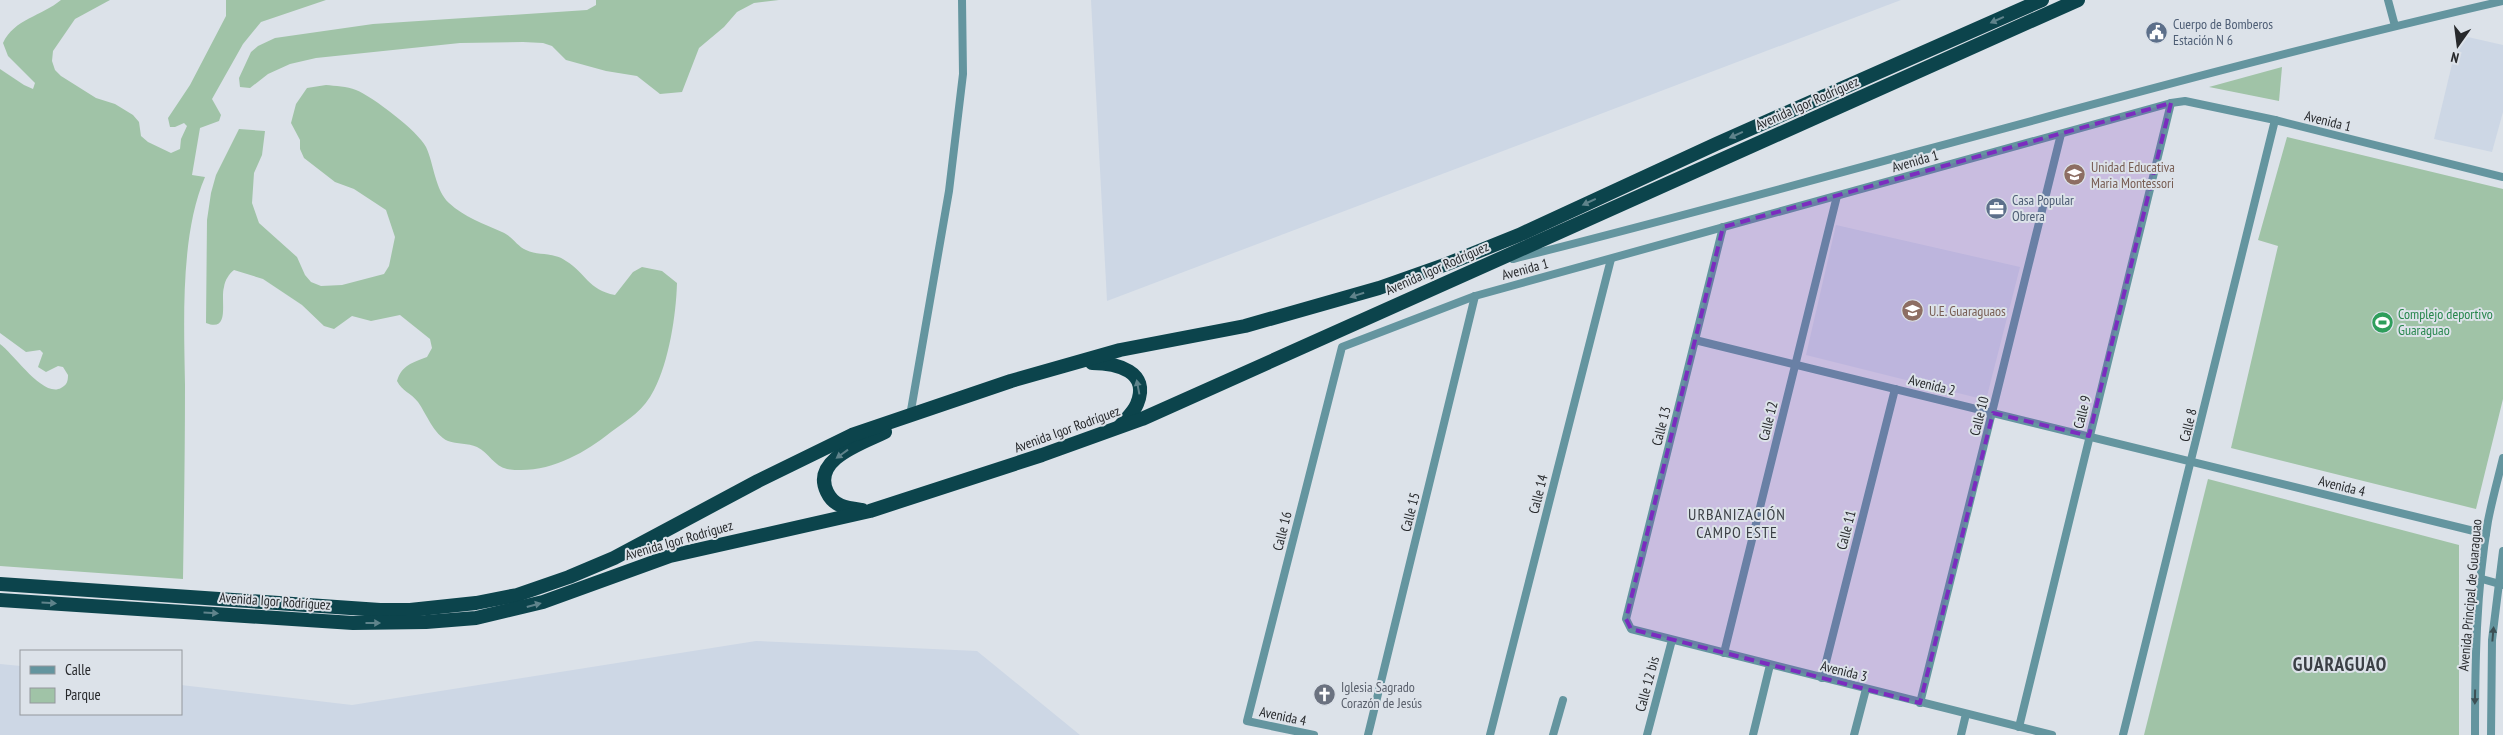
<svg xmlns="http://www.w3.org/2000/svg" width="2503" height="735" font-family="'PT Sans Narrow',sans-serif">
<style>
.built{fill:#cdd7e5}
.green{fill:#a0c3a7}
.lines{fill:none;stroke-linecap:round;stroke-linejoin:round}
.minor{stroke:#64959f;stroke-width:8}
.trunk{stroke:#0c444c;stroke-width:14}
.oneway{fill:#5f838b}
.oneway2{fill:#3c4f54}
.marked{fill:#7b2cbf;fill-opacity:0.2;stroke:#7b2cbf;stroke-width:4;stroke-dasharray:10 6;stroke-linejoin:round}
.labels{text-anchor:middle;stroke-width:4;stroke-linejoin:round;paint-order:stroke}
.service-label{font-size:14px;fill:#4e5e75;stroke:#dce2e9;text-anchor:start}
.street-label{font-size:14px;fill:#27292c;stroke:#dce2e9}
.education-label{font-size:14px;fill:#785e54;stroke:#dce2e9;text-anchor:start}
.leisure-label{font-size:14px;fill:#27864d;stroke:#dce2e9;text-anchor:start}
.worship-label{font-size:14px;fill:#5b616d;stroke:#dce2e9;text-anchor:start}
.quarter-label{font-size:16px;letter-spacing:1px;fill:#3b3f45;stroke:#dce2e9}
.district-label{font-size:19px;font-weight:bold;letter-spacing:1px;fill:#3b3f45;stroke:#dce2e9}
</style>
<rect width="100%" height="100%" fill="#dce2e9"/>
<g class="built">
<path d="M 1091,0 L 1901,0 L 1107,301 Z"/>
<path d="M 2459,35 L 2503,45 L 2503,112 L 2492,152 L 2434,139 Z"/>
<path d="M 1836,225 L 2020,267 L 1986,400 L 1806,355 Z"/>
<path d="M 756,641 L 977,651 L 1080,735 L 0,735 L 0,664 L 21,666 L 21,714 L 181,714 L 181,685 L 352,705 Z"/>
</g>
<g class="green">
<path d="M 61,0 L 110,0 L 75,19 L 53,51 L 52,61 L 55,70 L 61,76 L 96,98 L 115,104 L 133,115 L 139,122 L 141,136 L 148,142 L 171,153 L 180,149 L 181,139 L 187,126 L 184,123 L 175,127 L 170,127 L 168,118 L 190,85 L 226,16 L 226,0 L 326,0 L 261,22 L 243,44 L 212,99 L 221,115 L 219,121 L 200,128 L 192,175 L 205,177 C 180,235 184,322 185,385 C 185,450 184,514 183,579 L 0,566 L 0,344 C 14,354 43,398 61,388 C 67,385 68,381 68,375 L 63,367 L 58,366 L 46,372 L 38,367 L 43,353 L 40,350 L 26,352 L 0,333 L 0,69 L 24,85 L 33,89 L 35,83 L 8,56 L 3,43 C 14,19 42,16 61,0 Z"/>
<path d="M 596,0 L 779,0 L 754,3 L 737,12 L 724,27 L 699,48 L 682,92 L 660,94 L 637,76 L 606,71 L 566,60 L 552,46 L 543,43 L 523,42 L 460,43 L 316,58 L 290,64 L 268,74 L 250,88 L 240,87 L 239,78 L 251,52 L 258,46 L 275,38 L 373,24 L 587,10 L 596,5 Z"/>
<path d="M 2282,67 L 2279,101 L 2209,87 Z"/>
<path d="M 326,85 C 335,86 347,86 356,90 C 373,97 418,131 426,147 C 434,164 435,190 449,203 C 464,217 484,224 502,232 C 512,236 517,246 526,250 C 539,256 554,252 566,261 C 586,273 588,290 615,295 L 633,272 L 642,267 L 662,271 L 677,283 C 676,316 669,361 654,390 C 644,410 629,419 611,432 C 582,455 546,475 507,469 C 494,466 489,453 477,447 C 468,443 457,444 448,441 C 434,435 426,413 418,402 C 411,393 402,391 397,381 C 402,365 412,363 427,357 L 432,348 L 430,339 L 400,315 L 371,321 L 352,316 L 334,329 L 324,326 L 302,305 L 263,279 L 234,270 C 229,274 225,280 224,287 C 220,300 231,333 206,323 L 207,220 L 211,193 L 216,175 L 239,129 L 265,131 L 262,155 L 254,173 L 252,203 L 259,223 L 297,257 L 305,275 L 311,282 L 321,286 L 342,285 L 384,274 L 389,266 L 395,237 L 386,210 L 354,189 L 335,182 L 304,158 L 300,149 L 300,140 L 291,123 L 296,104 L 307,88 Z"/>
<path d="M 2287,137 L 2503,189 L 2503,399 L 2476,509 L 2231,448 L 2278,246 L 2258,240 Z"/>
<path d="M 2208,479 L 2459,545 L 2459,735 L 2144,735 Z"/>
</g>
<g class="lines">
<g class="minor">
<path d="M 2388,0 L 2395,26"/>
<path d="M 1723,227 L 1626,619 L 1631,629 L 2052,735"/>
<path d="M 1513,259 C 1844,176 2171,77 2503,1"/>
<path d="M 1695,340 L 2486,534"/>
<path d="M 910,416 L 949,191 L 963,74 L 962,0"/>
<path d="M 2482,579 L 2503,585"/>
<path d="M 1724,653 L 1837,196"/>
<path d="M 1822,678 L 1895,389"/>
<path d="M 1920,703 L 2061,134"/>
<path d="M 2019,727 L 2171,103"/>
<path d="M 1314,735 L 1247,721 L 1342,347 L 1475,296 L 2171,103 L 2185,101 L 2275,120 L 2503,177"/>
<path d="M 1368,735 L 1475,296"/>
<path d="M 1490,735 L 1611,259"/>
<path d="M 1553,735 L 1563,700"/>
<path d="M 1647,735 L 1672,640"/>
<path d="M 1753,735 L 1770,665"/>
<path d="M 1854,735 L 1866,689"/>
<path d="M 1961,735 L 1966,714"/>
<path d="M 2123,735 L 2275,120"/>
<path d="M 2475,735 C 2475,664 2476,591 2488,521 C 2492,500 2498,479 2503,458"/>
<path d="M 2491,735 L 2492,640 L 2503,551"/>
</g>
<g class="trunk">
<path d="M 1092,363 C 1116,363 1151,371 1137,404 C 1134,412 1126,419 1120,426"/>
<path d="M 862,510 C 847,508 834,507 827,492 C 811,459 863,443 885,432"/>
<path d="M 0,584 L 380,610 L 410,610 L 476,603 L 517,595 L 569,577 L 614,558 L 758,481 L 852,435 L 1011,381 L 1120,350 L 1245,326 L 1379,288 L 1447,264 L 1519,235 L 1716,144 L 2042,0"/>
<path d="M 0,600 L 353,623 L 426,622 L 476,618 L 543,602 L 670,556 L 870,511 L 1042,455 L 1142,419 L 2078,0"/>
</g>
</g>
<defs><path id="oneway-solid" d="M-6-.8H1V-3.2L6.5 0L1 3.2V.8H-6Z" transform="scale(1.25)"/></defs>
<g class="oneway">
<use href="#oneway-solid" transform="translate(1997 20) rotate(156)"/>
<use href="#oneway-solid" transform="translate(1736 135) rotate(156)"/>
<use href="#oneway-solid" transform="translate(1589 202) rotate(155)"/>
<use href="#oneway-solid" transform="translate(1357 295) rotate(163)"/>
<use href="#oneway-solid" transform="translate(1138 387) rotate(-101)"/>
<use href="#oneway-solid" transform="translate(842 454) rotate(144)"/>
<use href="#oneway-solid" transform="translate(49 603) rotate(3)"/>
<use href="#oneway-solid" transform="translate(534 605) rotate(-15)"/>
<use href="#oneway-solid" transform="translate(211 613) rotate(4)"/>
<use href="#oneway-solid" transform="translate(373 623)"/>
</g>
<g class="oneway2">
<use href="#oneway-solid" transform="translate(2493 634) rotate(-85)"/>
<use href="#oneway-solid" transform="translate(2475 697) rotate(91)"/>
</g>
<path class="marked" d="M 2171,103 L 2089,436 L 1993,413 L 1920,703 L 1631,629 L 1626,619 L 1723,227 Z"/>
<defs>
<symbol id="civic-disc" viewBox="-11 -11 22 22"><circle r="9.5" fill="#5c6f8a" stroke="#dce2e9"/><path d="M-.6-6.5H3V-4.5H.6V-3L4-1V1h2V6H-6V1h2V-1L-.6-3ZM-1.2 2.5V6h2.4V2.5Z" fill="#fff"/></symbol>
<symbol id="school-disc" viewBox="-11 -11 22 22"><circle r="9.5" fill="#8d6e63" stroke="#dce2e9"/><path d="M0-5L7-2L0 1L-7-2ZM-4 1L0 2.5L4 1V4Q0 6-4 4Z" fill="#fff"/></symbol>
<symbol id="office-disc" viewBox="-11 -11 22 22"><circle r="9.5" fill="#5c6f8a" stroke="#dce2e9"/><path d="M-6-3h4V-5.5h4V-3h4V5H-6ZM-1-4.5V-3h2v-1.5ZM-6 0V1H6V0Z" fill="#fff"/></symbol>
<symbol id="stadium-disc" viewBox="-11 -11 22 22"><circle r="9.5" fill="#2e9e5b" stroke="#dce2e9"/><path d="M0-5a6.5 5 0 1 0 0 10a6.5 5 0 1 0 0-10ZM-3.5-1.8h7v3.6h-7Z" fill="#fff"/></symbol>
<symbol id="church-disc" viewBox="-11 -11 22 22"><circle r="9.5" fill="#6b7280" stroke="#dce2e9"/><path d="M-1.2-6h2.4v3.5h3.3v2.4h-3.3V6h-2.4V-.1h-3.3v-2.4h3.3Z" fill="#fff"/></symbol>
</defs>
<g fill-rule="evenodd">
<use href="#civic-disc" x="2144" y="20" width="25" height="25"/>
<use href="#school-disc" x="2062" y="162" width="25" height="25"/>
<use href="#office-disc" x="1984" y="196" width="25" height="25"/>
<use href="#school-disc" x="1900" y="298" width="25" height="25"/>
<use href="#stadium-disc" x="2370" y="310" width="25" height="25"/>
<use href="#church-disc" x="1312" y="682" width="25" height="25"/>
</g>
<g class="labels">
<g class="service-label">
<text x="2173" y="29">Cuerpo de Bomberos<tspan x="2173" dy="16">Estación N 6</tspan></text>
<text x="2012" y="205">Casa Popular<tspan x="2012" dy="16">Obrera</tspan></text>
</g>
<g class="street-label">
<text transform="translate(1807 103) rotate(-24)" y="5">Avenida Igor Rodríguez</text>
<text transform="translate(2328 121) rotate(14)" y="5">Avenida 1</text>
<text transform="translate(1915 161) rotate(-16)" y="5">Avenida 1</text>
<text transform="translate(1437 268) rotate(-24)" y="5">Avenida Igor Rodríguez</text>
<text transform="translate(1525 269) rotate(-15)" y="5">Avenida 1</text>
<text transform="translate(1932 385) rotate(14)" y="5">Avenida 2</text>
<text transform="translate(2082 412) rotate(-76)" y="5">Calle 9</text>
<text transform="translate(1979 416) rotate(-76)" y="5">Calle 10</text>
<text transform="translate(1768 421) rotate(-76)" y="5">Calle 12</text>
<text transform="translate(2188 425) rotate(-76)" y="5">Calle 8</text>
<text transform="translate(1661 426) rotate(-76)" y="5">Calle 13</text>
<text transform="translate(1067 429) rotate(-20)" y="5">Avenida Igor Rodríguez</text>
<text transform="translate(2342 486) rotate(14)" y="5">Avenida 4</text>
<text transform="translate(1538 494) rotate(-76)" y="5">Calle 14</text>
<text transform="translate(1410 512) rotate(-76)" y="5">Calle 15</text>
<text transform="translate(1846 530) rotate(-76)" y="5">Calle 11</text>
<text transform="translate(1282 531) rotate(-76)" y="5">Calle 16</text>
<text transform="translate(679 540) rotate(-16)" y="5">Avenida Igor Rodríguez</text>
<text transform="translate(2470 595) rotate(-85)" y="5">Avenida Principal de Guaraguao</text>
<text transform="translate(275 601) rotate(4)" y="5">Avenida Igor Rodríguez</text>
<text transform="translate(1844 671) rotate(14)" y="5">Avenida 3</text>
<text transform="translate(1647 684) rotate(-75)" y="5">Calle 12 bis</text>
<text transform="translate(1283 716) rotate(12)" y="5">Avenida 4</text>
</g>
<g class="education-label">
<text x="2091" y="172">Unidad Educativa<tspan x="2091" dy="16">Maria Montessori</tspan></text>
<text x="1929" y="316">U.E. Guaraguaos</text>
</g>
<g class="leisure-label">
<text x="2398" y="319">Complejo deportivo<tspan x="2398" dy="16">Guaraguao</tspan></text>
</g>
<g class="worship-label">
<text x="1341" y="692">Iglesia Sagrado<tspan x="1341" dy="16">Corazón de Jesús</tspan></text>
</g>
<g class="quarter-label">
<text x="1737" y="520">URBANIZACIÓN<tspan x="1737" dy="18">CAMPO ESTE</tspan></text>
</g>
<g class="district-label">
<text x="2340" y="671">GUARAGUAO</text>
</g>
</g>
<rect x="20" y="650" width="162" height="65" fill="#dce2e9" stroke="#94989d"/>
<rect x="30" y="666" width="25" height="8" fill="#64959f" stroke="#94989d"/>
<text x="65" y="675" font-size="15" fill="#27292c">Calle</text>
<rect x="30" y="688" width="25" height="15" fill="#a0c3a7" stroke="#94989d"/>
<text x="65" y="700" font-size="15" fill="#27292c">Parque</text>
<g transform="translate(2458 45) rotate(194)" stroke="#dce2e9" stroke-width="4" paint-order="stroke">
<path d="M0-4L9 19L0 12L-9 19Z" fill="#27292c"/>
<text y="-8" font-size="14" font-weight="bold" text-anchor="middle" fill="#27292c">N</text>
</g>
</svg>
